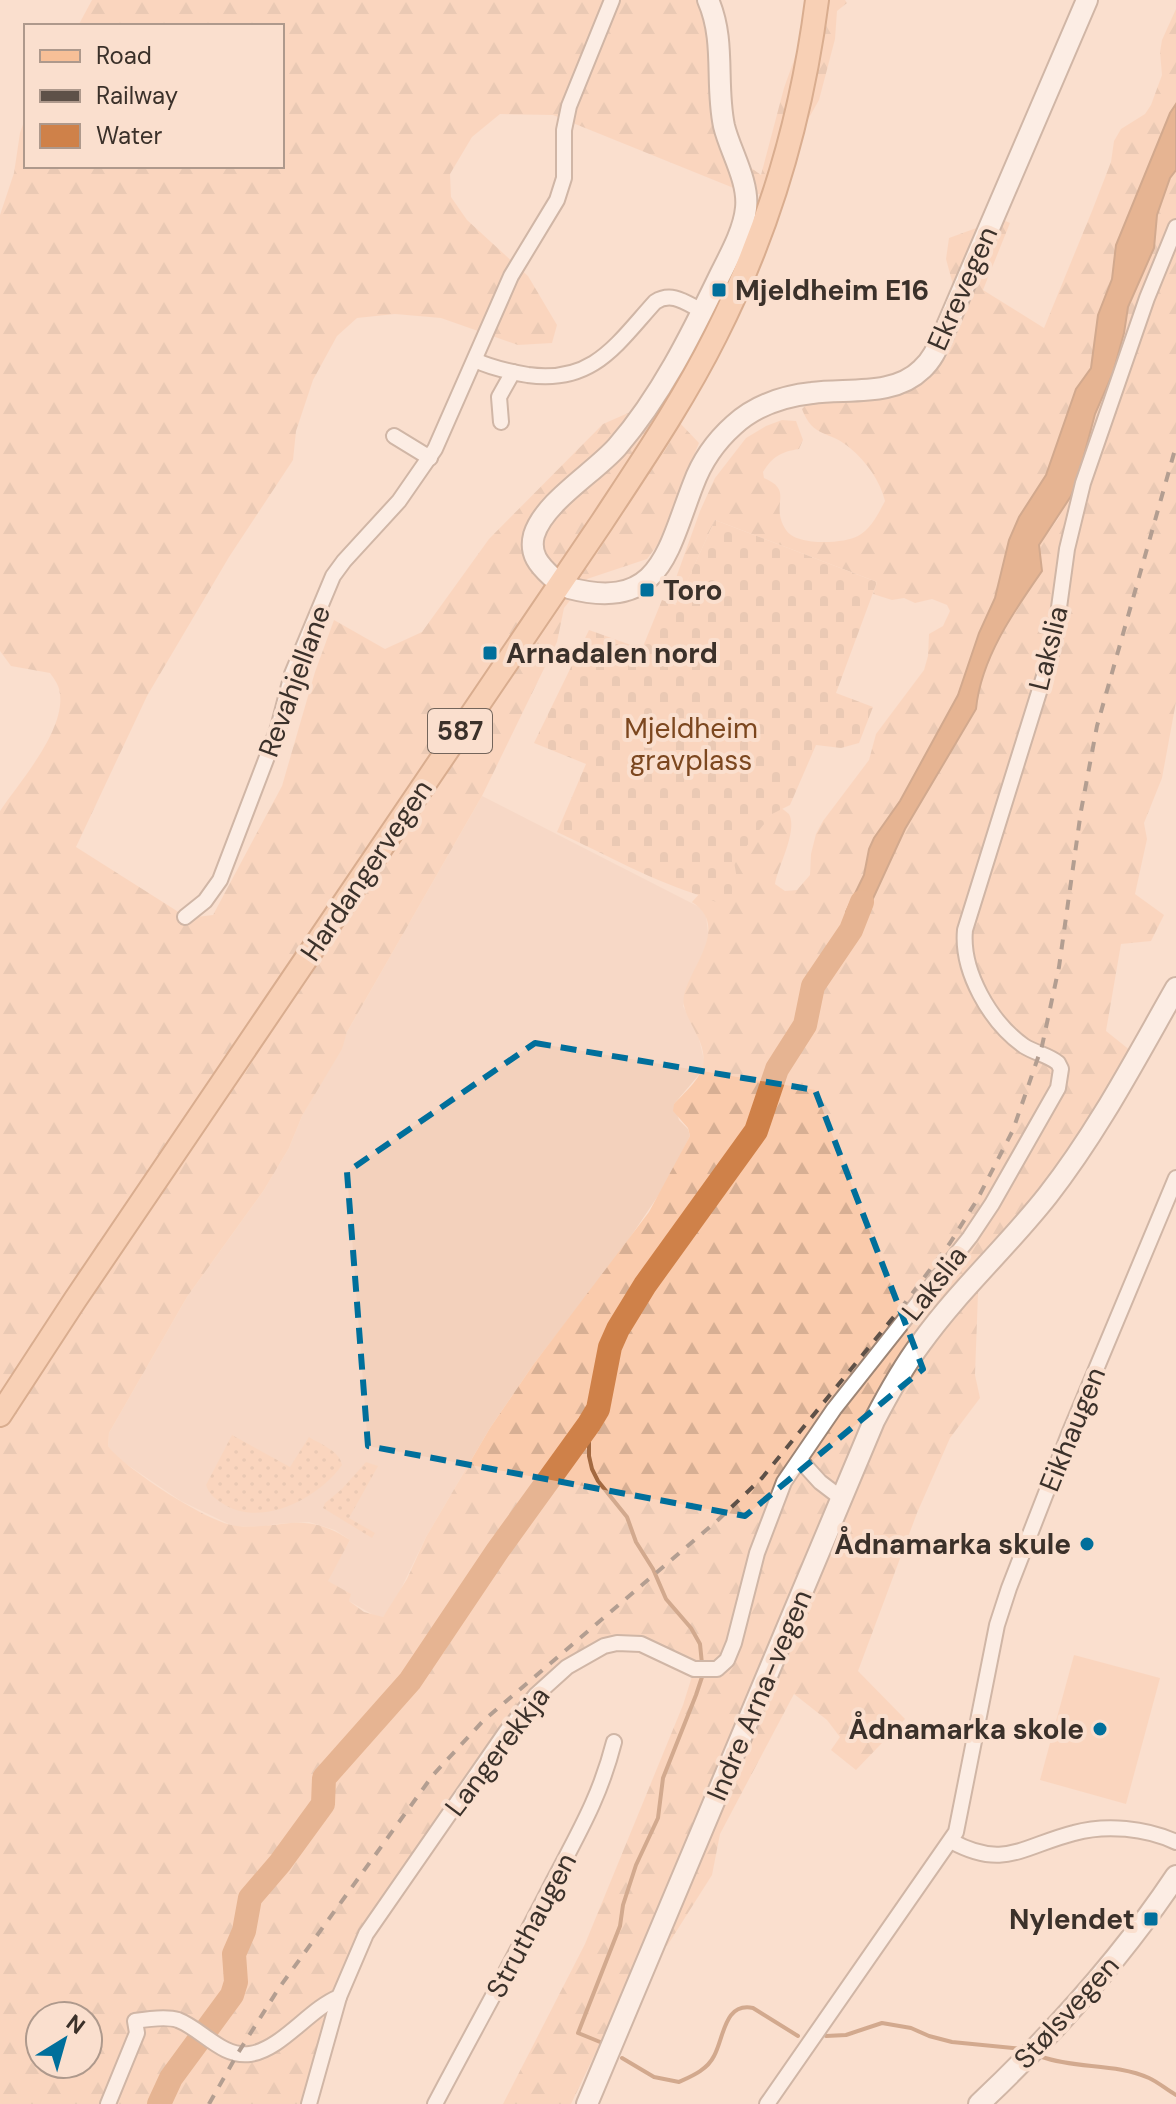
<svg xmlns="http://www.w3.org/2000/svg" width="1176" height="2104" font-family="'DM Sans',sans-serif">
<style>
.built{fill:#f3d1bc}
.grass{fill:url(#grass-dots)}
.forest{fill:url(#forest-firs);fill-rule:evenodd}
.cemetery{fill:url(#cemetery-stones)}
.garden{fill:#facbac}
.water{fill:#cf8149;stroke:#a36940;stroke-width:2}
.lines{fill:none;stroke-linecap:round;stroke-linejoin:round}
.stream{stroke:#a36940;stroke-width:4}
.river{stroke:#cf8149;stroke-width:24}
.street-casing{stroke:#9e8676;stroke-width:18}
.secondary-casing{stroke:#9e8676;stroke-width:24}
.primary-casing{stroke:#b17143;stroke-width:26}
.street{stroke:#fff;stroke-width:14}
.secondary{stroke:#fff;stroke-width:20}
.primary{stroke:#f7bf97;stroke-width:22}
.rail{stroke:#5e5148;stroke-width:4;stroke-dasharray:10 10;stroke-linecap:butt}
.marked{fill:none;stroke:#006f9b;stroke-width:6;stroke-dasharray:16 10;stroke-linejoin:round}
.poi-dot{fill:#006f9b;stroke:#fadfce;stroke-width:3}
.labels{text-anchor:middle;stroke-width:8;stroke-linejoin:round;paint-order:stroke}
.shield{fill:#fadfce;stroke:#74655b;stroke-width:2}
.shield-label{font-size:26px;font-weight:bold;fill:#3b312a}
.street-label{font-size:28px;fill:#3b312a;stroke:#fadfce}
.poi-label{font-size:28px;font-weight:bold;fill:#3b312a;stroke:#fadfce;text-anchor:start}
.park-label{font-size:28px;fill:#7c471f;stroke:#fadfce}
</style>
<defs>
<pattern id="grass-dots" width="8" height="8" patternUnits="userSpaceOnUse" patternTransform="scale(2)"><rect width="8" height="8" fill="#facbac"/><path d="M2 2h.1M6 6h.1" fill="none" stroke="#d7af94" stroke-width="1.8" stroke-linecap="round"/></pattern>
<pattern id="forest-firs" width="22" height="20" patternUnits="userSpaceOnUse" patternTransform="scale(2)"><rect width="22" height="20" fill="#facbac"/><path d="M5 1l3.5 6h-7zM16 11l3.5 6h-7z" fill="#d7af94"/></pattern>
<pattern id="cemetery-stones" width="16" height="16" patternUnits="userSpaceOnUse" patternTransform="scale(2)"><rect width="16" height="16" fill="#facbac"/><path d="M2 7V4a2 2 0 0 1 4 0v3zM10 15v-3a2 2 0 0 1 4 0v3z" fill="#d7af94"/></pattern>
</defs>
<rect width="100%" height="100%" fill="#fadfce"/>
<path class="built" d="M 482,796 L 703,909 L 706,916 L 709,942 L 698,963 L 683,1006 L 698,1035 L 704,1060 L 703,1070 L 674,1104 L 679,1120 L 688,1129 L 690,1136 L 666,1184 L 621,1251 L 533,1365 L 490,1428 L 426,1537 L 395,1601 L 383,1617 L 377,1617 L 349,1601 L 350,1594 L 327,1581 L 350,1540 L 335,1530 L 309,1522 L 275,1524 L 262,1527 L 233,1526 L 181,1501 L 116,1457 L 108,1446 L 109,1433 L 187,1297 L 264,1190 L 289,1148 L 302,1116 L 341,1048 L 347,1032 Z"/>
<g class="grass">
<path d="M 232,1435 L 290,1467 L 309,1437 C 320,1444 340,1451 342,1465 C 318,1499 260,1529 222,1503 C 214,1498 209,1494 206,1485 Z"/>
<path d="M 366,1462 L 378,1466 L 349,1518 L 375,1533 L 372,1538 L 323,1508 L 325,1503 L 342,1489 Z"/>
</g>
<path class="forest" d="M 92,0 L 716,0 L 726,23 L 732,123 L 747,165 L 761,175 L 784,88 L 805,29 L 807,0 L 845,0 L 847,3 L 837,11 L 835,39 L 819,100 L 794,144 L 776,196 L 746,193 L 553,115 L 500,114 L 472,137 L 450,174 L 451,197 L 467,220 L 528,276 L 557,325 L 552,343 L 518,345 L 441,318 L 395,314 L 357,318 L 337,336 L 313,380 L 296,431 L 293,460 L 229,557 L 147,696 L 76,847 L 188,918 L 213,915 L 282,786 L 315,672 L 334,620 L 385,649 L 422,632 L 489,539 L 603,424 L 658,400 L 699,443 L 658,544 L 647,559 L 587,579 L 564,608 L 557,642 L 482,796 L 347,1032 L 342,1049 L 302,1116 L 289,1148 L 264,1190 L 187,1297 L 109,1433 L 108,1446 C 125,1469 210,1524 237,1526 C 285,1530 302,1509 350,1540 L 328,1581 L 351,1594 L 349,1601 L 364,1612 L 383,1617 L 407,1579 L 426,1537 L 490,1428 L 533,1365 L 649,1212 L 690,1136 L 688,1128 L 673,1111 L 674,1104 C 683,1094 701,1079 703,1065 C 708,1038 679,1017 684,995 C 691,965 730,927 692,902 L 779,806 C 780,807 788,813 789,814 C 798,831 778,866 775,884 L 785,891 L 797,890 L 810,875 L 811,854 L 816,834 L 823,821 L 869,760 L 876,734 L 924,670 L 928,656 L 929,634 L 943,626 L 950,611 L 947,605 L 932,599 L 915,603 L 904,598 L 892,600 L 873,594 L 877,582 L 715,520 L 676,606 L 672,589 L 700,511 L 715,478 L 746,438 L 766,426 L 782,420 L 796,421 L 803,440 L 799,449 C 781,452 773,456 763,472 L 764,478 C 795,491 769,504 786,530 C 796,546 843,544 858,536 C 871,529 878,514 885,501 C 880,481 867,462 850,448 C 830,430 813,439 802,409 L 812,399 L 875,400 L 913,388 L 927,377 L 958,303 L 946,259 L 949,238 L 1001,219 L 1010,223 L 983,290 L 1044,328 L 1092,211 L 1111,162 L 1114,141 L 1121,129 L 1145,114 L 1151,105 L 1162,75 L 1160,52 L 1162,40 L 1176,9 L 1176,104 L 1170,113 L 1116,245 L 1112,279 L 1098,315 L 1091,368 L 1076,389 L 1046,475 L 1019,517 L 1009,540 L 995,598 L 979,633 L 958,695 L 900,801 L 874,838 L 869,849 L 864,875 L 844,919 L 851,930 L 866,920 L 870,905 L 905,829 L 976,709 C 981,658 1013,611 1042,571 L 1039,545 L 1058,519 L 1078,478 L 1095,414 L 1101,403 L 1124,333 L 1128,307 L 1154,248 L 1157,215 L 1170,178 L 1176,170 L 1176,702 L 1162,778 L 1144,823 L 1147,839 L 1135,894 L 1164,915 L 1151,941 L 1121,944 L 1106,1031 L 1131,1051 L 1061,1167 L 979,1266 L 975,1375 L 980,1398 L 950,1438 L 917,1513 L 858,1671 L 905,1719 L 856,1770 L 831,1750 L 840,1737 L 827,1720 L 794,1694 L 720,1834 L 712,1875 L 667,1946 L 646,1947 L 571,2104 L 503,2104 L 585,1944 L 683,1705 L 694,1670 L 655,1649 L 617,1643 L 550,1681 L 366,1934 L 309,2104 L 0,2104 L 0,811 C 20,781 69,727 59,689 C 58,684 53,677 50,673 L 11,666 L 0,651 L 0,215 L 14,173 L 20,133 L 26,116 L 26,166 L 282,166 L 282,26 L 78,26 ZM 40,2016 L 88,2016 L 88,2064 L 40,2064 Z"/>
<path class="cemetery" d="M 715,520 L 877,582 L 836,693 L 873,707 L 859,743 L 841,748 L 816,745 L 790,805 L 772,814 L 734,862 C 736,874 744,902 722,903 C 717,903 709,899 705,897 C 654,882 605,854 557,832 L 586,764 L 534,743 L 589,630 L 642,649 L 662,600 L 676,605 Z"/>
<path class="garden" d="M 1074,1655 L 1160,1678 L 1126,1804 L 1040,1780 Z"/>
<path class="water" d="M 1176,104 L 1176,170 L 1170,178 L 1157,215 L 1154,248 L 1128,307 L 1124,333 L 1113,373 L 1095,414 L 1078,478 L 1071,496 L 1039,545 L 1042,571 C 1014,611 981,658 976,709 L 905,829 L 870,905 L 866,920 L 857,931 L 846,925 L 846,912 L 864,875 L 869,849 L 874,838 L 900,801 L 958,695 L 979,633 L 995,598 L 1009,540 L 1019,517 L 1046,475 L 1076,389 L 1091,368 L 1098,315 L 1112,279 L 1116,245 L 1170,113 Z"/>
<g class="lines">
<g class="stream">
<path d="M 589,1424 L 589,1456 L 592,1469 L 598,1481 L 627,1517 L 636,1542 L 653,1569 L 666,1599 L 691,1628 L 700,1644 L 702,1664 L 702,1677 L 696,1695 L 663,1778 L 658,1818 L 636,1865 L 623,1905 L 620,1926 L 578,2033 L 605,2044"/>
<path d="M 826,2036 L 846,2035 L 882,2023 L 911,2028 L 929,2036 L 952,2042 L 1022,2049"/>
<path d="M 1042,2057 C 1076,2069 1116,2063 1149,2078 C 1158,2082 1167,2090 1176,2095"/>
<path d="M 622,2058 L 654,2077 L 679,2082 C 692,2076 707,2070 714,2056 C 724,2038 724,2002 753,2008 L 798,2036"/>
</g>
<path class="river" d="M 159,2104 L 171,2078 L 232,1995 L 236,1982 L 234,1954 L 244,1931 L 250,1898 L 280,1863 L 323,1804 L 324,1778 L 410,1681 L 498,1550 L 589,1424 L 598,1409 L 610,1347 L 618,1329 L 645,1285 L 756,1131 L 777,1069 L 805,1025 L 813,986 L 851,930 L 862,902"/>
<defs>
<g id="street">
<path d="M 475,360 C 491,368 511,372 528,375 C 593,384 616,345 655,302 C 672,291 686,303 702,311"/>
<path d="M 501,422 L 499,397 L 513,372"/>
<path d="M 394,436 L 430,458"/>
<path d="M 185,917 L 205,901 L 220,880 L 278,728 L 292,674 L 333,576 L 344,561 L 399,501 L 435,449 L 511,276 L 557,200 L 564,178 L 564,130 L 569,106 L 612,0"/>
<path d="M 800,1460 L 820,1482 L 841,1498"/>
<path d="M 951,1841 C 1004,1870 1023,1846 1074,1833 C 1106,1824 1146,1828 1176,1842"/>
<path d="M 108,2104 L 137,2033 L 135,2021 C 147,2019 166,2016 178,2020 C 202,2029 222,2058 250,2054 C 282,2049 309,2009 339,1997"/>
<path d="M 309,2104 L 339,1997 L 366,1934 L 506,1732 L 536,1695 L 567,1667 L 604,1646 L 617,1643 L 641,1644 L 694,1669 L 717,1669 L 727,1660 L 734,1643 L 757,1553 L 784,1482 L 834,1409 L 970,1237 L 992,1204 L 1058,1088 L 1061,1069 L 1058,1063 C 1048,1055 1035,1053 1024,1046 C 990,1022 961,971 965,930 L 1054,644 L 1067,549 L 1083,483 L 1147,298 L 1176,227"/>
<path d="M 435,2104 C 474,2030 515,1957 553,1882 C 579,1832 600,1797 614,1742"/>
<path d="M 767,2104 L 956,1832 L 997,1625 L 1009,1588 L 1069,1434 L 1176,1178"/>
</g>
<g id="secondary">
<path d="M 552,577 C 539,565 529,554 534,535 C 544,502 594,473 617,447 C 661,396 691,335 720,275 C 730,255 744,230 746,208 C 749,181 730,151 724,126 C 715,83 726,41 708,0"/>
<path d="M 569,588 C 660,612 667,552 693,485 C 701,463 716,441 734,425 C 755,406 784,396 812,393 C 847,388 894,397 922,369 C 933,359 938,346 944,333 L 1087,0"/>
<path d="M 587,2104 L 874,1421 C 888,1394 903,1367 921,1343 C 959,1290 1008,1246 1048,1195 C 1098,1131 1136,1058 1176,988"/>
<path d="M 979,2104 C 1052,2035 1120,1960 1176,1876"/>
</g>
<path id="primary" d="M 0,1415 L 75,1300 L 602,522 C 642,461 683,401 716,335 C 769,230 802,117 817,0"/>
</defs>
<use href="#street" class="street-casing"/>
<use href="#secondary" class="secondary-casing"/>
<use href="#primary" class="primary-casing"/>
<use href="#street" class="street"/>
<use href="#secondary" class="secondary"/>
<use href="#primary" class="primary"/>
<path class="rail" d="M 209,2104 L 238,2053 L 279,1988 L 433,1775 L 483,1721 L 718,1520 L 762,1478 L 905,1303 L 950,1243 L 977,1200 L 1013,1130 L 1042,1046 L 1059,967 L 1081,811 L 1097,726 L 1176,446"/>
</g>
<path d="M0 0H1176V2104H0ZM 535,1043 L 815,1090 L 923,1369 L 745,1516 L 368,1446 L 347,1172 Z" fill="#fadfce" fill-opacity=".55" fill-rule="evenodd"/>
<path class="marked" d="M 535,1043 L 815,1090 L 923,1369 L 745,1516 L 368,1446 L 347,1172 Z"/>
<g class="poi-dot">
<rect x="711" y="282" width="16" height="16" rx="4"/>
<rect x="639" y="582" width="16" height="16" rx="4"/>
<rect x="482" y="645" width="16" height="16" rx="4"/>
<circle cx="1087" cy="1544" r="8"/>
<circle cx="1100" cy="1729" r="8"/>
<rect x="1143" y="1911" width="16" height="16" rx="4"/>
</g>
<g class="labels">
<rect class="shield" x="428" y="709" width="64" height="44" rx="6"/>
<g class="shield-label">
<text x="460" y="740">587</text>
</g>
<g class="street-label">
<text transform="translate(962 288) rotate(-66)" y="10">Ekrevegen</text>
<text transform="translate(1048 648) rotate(-76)" y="10">Lakslia</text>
<text transform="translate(294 681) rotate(-70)" y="10">Revahjellane</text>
<text transform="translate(366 870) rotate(-56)" y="10">Hardangervegen</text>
<text transform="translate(934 1283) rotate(-52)" y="10">Lakslia</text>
<text transform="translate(1072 1429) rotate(-68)" y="10">Eikhaugen</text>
<text transform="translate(759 1695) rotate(-67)" y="10">Indre Arna-vegen</text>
<text transform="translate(497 1751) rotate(-53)" y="10">Langerekkja</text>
<text transform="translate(531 1925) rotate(-62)" y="10">Struthaugen</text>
<text transform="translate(1066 2012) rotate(-48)" y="10">Stølsvegen</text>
</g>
<g class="poi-label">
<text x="735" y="300">Mjeldheim E16</text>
<text x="663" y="600">Toro</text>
<text x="506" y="663">Arnadalen nord</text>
<text x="1071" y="1554" text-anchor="end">Ådnamarka skule</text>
<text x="1084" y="1739" text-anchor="end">Ådnamarka skole</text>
<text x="1135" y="1929" text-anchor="end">Nylendet</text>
</g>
<g class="park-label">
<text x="691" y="738">Mjeldheim<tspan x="691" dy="32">gravplass</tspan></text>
</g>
</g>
<rect x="24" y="24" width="260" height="144" fill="#fadfce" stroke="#ae998c" stroke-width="2"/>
<rect x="40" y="50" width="40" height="12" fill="#f7bf97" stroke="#ae998c" stroke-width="2"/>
<text x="96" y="64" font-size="24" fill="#3b312a">Road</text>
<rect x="40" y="90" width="40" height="12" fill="#5e5148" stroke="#ae998c" stroke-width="2"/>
<text x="96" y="104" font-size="24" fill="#3b312a">Railway</text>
<rect x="40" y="124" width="40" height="24" fill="#cf8149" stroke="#ae998c" stroke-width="2"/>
<text x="96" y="144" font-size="24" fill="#3b312a">Water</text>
<g transform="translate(64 2040) rotate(37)"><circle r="38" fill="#fadfce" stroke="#ae998c" stroke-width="2"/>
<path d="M0-6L14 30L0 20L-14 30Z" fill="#006f9b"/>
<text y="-12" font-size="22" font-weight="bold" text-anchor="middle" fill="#3b312a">N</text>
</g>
</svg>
